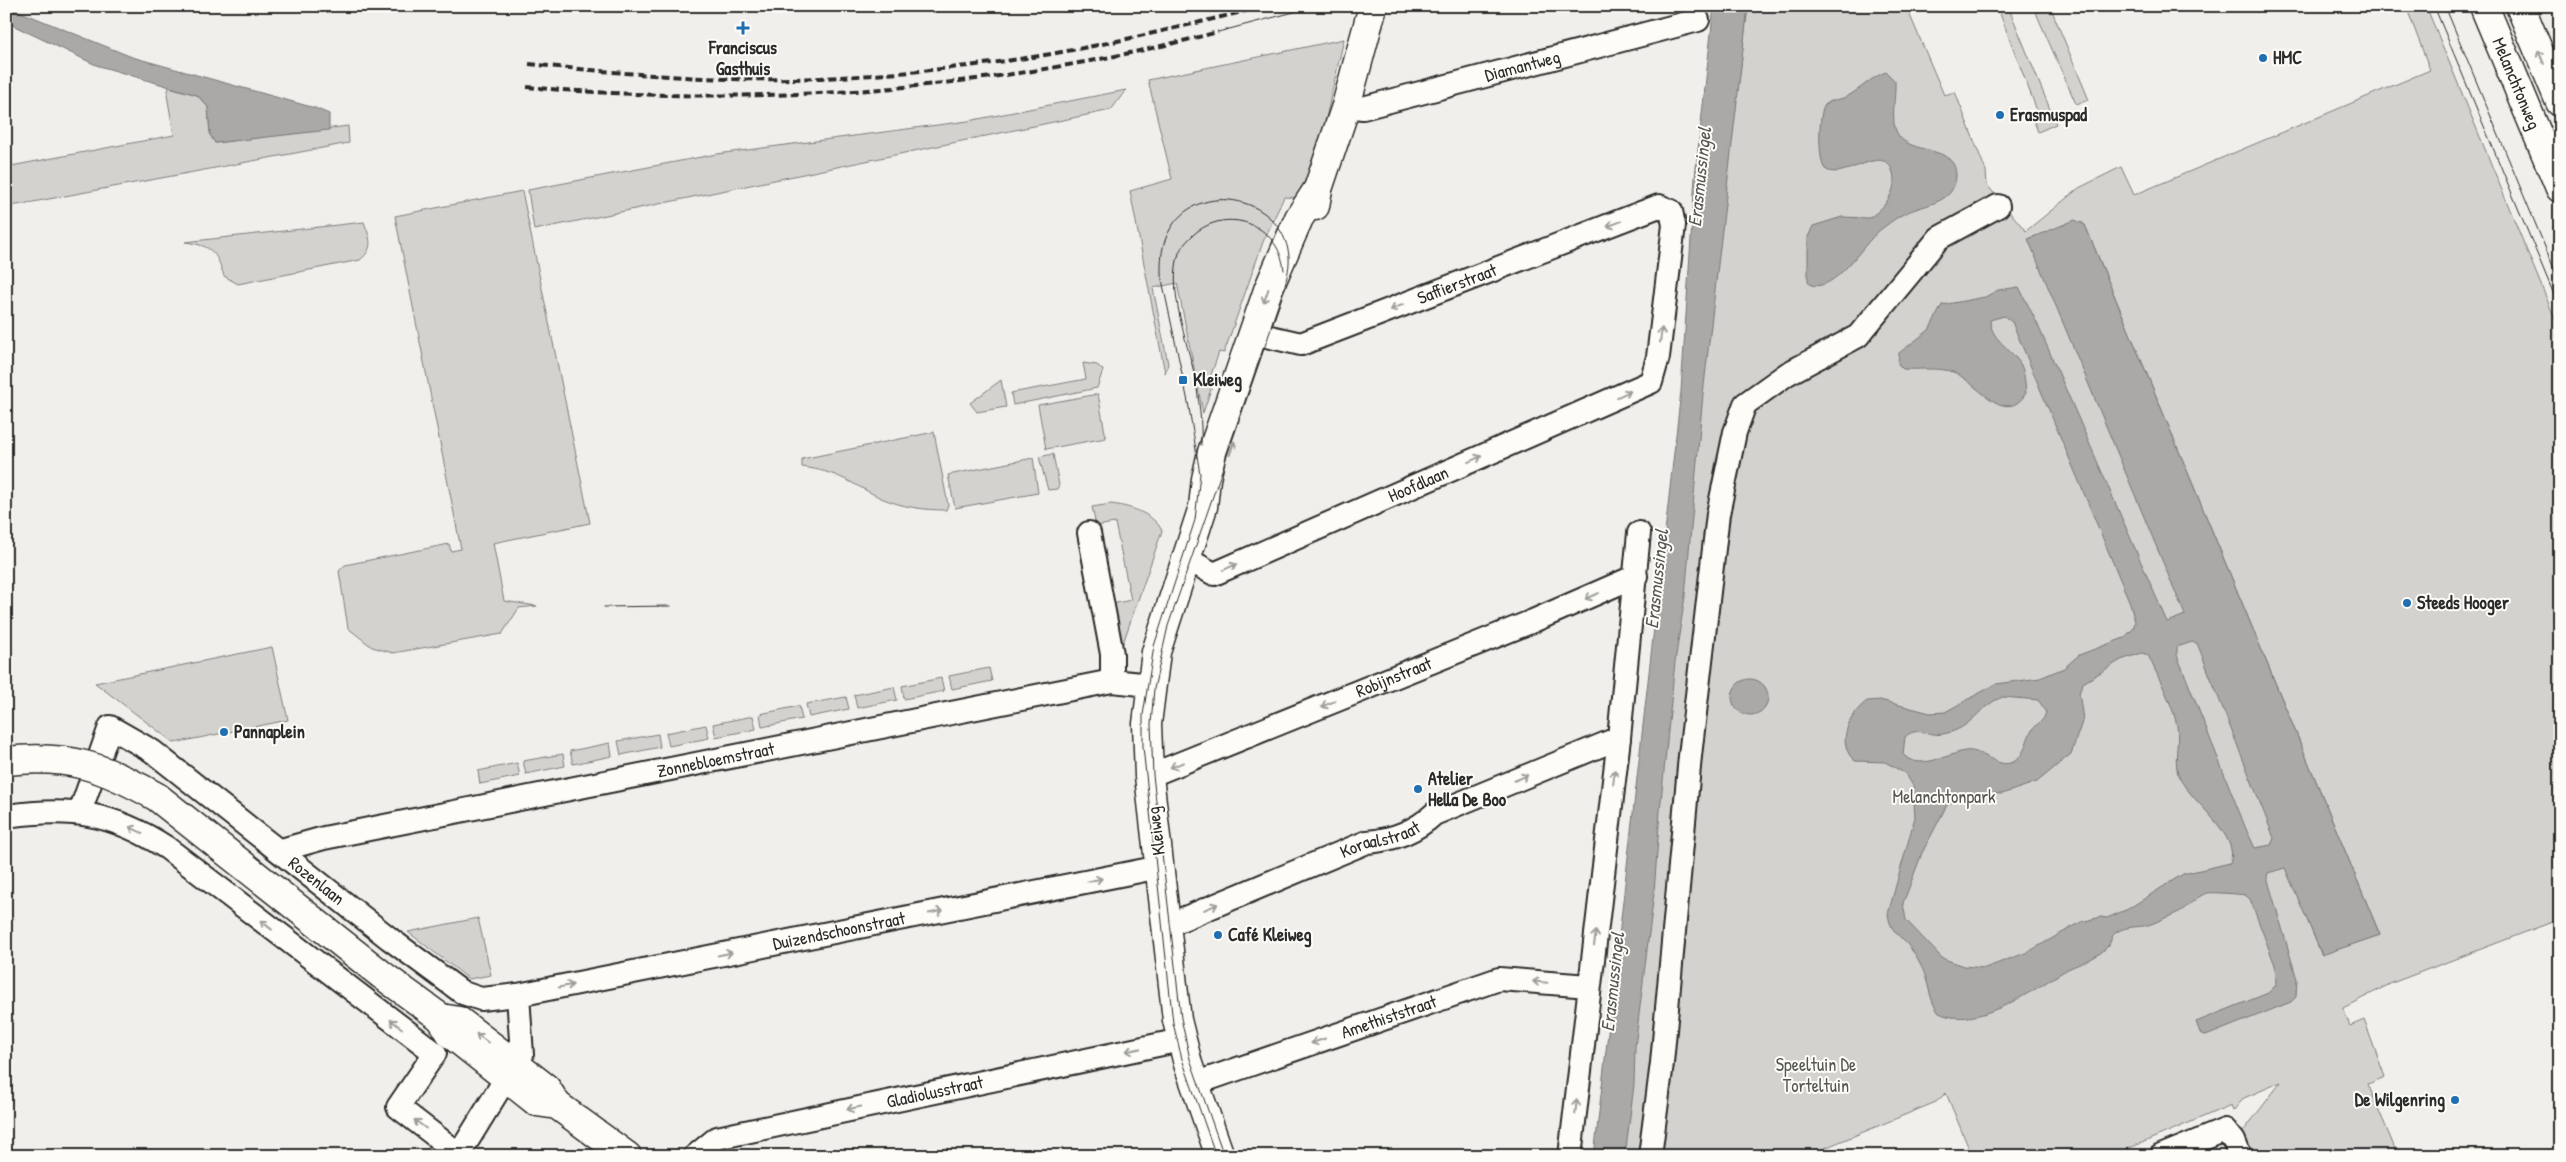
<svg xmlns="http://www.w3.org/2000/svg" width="2566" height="1162" font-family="'Patrick Hand',sans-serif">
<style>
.green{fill:#d3d2cf;stroke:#7f7e7d;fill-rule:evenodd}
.water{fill:#aaa9a7;stroke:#777775;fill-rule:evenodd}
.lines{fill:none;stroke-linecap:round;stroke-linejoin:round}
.street-casing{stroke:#2b2b2b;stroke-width:26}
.secondary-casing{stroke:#2b2b2b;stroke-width:31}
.street{stroke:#fdfcf7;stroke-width:22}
.secondary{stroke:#fdfcf7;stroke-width:28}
.tram{stroke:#2b2b2b;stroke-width:1}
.rail{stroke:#2b2b2b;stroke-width:4;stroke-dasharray:8 4;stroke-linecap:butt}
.secondary-bridge-casing{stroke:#2b2b2b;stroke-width:31;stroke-linecap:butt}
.secondary-bridge{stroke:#fdfcf7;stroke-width:28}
.oneway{stroke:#9e9e9b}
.poi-dot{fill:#1f6fb2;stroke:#fdfcf7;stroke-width:2}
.labels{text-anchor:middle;stroke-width:4;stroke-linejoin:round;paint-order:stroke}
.poi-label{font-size:18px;font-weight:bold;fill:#2b2b2b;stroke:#fdfcf7;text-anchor:start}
.street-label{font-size:18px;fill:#2b2b2b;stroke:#fdfcf7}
.park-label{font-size:18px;fill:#555554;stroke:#fdfcf7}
.water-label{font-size:19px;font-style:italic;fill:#575756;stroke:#fdfcf7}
</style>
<rect width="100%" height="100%" fill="#f0efeb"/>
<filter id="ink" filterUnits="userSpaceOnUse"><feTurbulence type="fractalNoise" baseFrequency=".02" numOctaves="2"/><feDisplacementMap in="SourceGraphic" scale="10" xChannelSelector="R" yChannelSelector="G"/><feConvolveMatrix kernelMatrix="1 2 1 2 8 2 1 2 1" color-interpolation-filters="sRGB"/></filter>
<g filter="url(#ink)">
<g class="green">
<path d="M 1748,6 L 1906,6 L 1944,95 L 1955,92 L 1986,171 L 1987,185 L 2026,231 L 2079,188 L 2121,167 L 2134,195 L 2430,70 L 2406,6 L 2426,6 L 2560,331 L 2560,919 L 2392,983 L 2343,1008 L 2350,1026 L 2364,1020 L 2385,1077 L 2368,1084 L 2398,1156 L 2251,1156 L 2242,1133 L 2281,1082 L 2244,1098 L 2233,1111 L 2231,1105 L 2111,1156 L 1972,1156 L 1946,1093 L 1936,1102 L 1815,1152 L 1817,1156 L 1609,1156 ZM 2081,222 L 2085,225 L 2380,935 L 2321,954 L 2185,610 L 2029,238 Z"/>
<path d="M 1997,6 L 2008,6 L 2056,124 L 2038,132 L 2032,116 L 2038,113 Z"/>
<path d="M 2033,6 L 2050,6 L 2089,100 L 2076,104 Z"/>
<path d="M 1344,39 L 1320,144 L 1299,198 L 1284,197 L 1263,242 L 1224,353 L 1219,352 L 1210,378 L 1214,380 L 1203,413 L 1177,283 L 1153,288 L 1168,364 L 1165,373 L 1130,191 L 1172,179 L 1148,80 Z"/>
<path d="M 169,87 L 197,95 L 208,107 L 210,134 L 215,143 L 348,126 L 349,143 L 6,207 L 6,167 L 174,135 L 167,95 Z"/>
<path d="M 1126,90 L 1111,110 L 534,230 L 528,190 L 717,154 L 968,121 Z"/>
<path d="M 522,191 L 590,523 L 493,543 L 504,601 L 537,606 L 519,608 L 502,634 L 393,653 L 372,647 L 348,628 L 339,571 L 345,565 L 449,544 L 451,551 L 461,549 L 395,216 Z"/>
<path d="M 364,222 C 370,238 375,248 360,260 L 238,284 L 224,276 C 216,251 212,246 185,242 Z"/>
<path d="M 1083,363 L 1097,365 L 1103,370 L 1097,388 L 1013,405 L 1011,393 L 1086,379 Z"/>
<path d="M 1001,380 L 1006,407 L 977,412 L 970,403 Z"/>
<path d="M 1098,394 L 1106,438 L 1046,449 L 1038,405 Z"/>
<path d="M 934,432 L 948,505 L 946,510 C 923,510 902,507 881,498 C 850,483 839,472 802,467 L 802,459 Z"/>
<path d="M 1053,454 L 1059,485 L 1057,489 L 1048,490 L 1039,457 Z"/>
<path d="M 1033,458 L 1038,493 L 955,508 L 948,475 Z"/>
<path d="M 1111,504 C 1129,506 1155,514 1162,531 L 1123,643 L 1119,643 L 1112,604 L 1131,600 L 1115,523 L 1096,526 L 1092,507 Z"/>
<path d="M 272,647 L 288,720 L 174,743 L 95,683 Z"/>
<path d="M 989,668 L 992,681 L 952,689 L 949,676 Z"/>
<path d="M 941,678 L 944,691 L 904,699 L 902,686 Z"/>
<path d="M 894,687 L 897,700 L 857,708 L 854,695 Z"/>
<path d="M 846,697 L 849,709 L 809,717 L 806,704 Z"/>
<path d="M 799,706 L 802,719 L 762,727 L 760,714 Z"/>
<path d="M 753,716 L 756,729 L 716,737 L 713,724 Z"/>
<path d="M 706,725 L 709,738 L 669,746 L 666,733 Z"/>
<path d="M 658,734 L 660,747 L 621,755 L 618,741 Z"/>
<path d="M 610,743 L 612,756 L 573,764 L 570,751 Z"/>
<path d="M 563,754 L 565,766 L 526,774 L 523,761 Z"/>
<path d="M 517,763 L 520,776 L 480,784 L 478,771 Z"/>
<path d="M 478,918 L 491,975 L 469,979 L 408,932 Z"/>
</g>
<g class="water">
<path d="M 6,6 L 132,57 L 315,108 L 329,114 L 329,130 L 215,143 L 210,135 L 208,107 L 197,95 L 96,65 L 6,22 Z"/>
<path d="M 1714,6 L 1748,6 L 1703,394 L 1685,596 L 1675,662 L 1660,811 L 1654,893 L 1635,1047 L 1634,1085 L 1625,1156 L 1594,1156 L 1681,391 L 1695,177 Z"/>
<path d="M 1886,72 L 1895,81 C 1896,95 1890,121 1897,133 C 1908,156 1957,143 1956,176 C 1955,203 1926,204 1908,212 C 1898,216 1888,224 1879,231 C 1862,245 1836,292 1811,285 L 1808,281 L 1808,237 L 1813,226 L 1842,217 L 1869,218 C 1878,212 1885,206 1890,196 C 1894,189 1895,181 1893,173 C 1885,140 1844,183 1825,169 C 1818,162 1818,112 1825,105 C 1831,99 1839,100 1846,97 C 1860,90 1871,77 1886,72 Z"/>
<path d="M 2075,220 L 2085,225 L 2380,935 L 2322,955 L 2285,868 L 2268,873 L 2267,877 L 2297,979 L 2296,997 L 2291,1002 L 2206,1036 L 2201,1035 L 2196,1022 L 2268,993 L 2276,985 L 2275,965 L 2250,899 L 2245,895 C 2239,894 2213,892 2207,893 C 2197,896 2188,907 2179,912 C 2171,916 2162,919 2154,923 C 2141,929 2128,924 2115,933 C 2111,936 2111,943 2108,946 C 2098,958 2081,963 2068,969 C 2037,987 1977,1032 1939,1013 C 1929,1002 1929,980 1921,966 C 1917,958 1912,949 1906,943 C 1896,933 1890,929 1888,914 L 1915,817 L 1913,786 L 1906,774 L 1885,762 L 1855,761 C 1835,744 1849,714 1867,701 L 1880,700 L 1930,713 L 1945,712 L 1996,684 L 2040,678 L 2064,668 L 2079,655 L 2124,638 L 2133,629 L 2135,622 L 2130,603 L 2012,322 L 2004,316 L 1990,320 C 1991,340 2011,348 2021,365 C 2025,374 2025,384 2026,393 C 2005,428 1976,381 1953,372 C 1939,367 1918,370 1903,369 L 1898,364 L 1899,353 L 1929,330 L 1942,305 L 1985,297 L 1998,290 L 2019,287 L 2037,323 L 2167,622 L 2185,615 L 2028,239 ZM 2192,642 L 2197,643 L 2274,838 L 2271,845 L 2255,848 L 2246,829 L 2177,655 L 2177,647 ZM 2142,653 L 2148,655 C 2158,677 2172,702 2177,726 C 2180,742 2172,764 2180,779 C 2192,802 2241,836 2230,863 L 2183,874 L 2128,909 L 2107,918 L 2101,917 L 2081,922 L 2028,952 L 1985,968 L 1963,966 L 1942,958 L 1906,920 L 1903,903 L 1907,893 L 1922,853 L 1947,805 L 1967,793 L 2002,794 L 2037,782 L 2071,754 L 2083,719 L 2079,693 L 2083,683 L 2121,660 ZM 2003,697 L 2038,700 L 2046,711 C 2045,721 2038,722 2033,729 C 2025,739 2026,759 2010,763 C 1995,767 1981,748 1965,751 C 1948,754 1917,772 1903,754 L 1905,737 C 1917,725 1930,737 1943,734 C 1973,729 1979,705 2003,697 Z"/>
<circle cx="1750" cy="697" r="18"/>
</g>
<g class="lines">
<defs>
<g id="street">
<path id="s1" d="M 1346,106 L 1363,108 L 1698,20"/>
<path d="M 1089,533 L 1112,654 L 1112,681"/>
<path id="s2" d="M 1187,559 L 1214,574 L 1651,382 L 1658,357 L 1674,225 L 1671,211 L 1659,206 L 1301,344 L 1253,333"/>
<path id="s3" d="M 1149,776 L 1533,621 L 1636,576"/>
<path id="s4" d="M 80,812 L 110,727 L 152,751 L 390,939 L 463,993 L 481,999 L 518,995 L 1160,867"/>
<path d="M 6,816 C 70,807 112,812 167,848 L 435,1053 L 398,1107 L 459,1154"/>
<path id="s5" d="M 281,850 L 324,838 L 1112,681 L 1151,685"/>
<path id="s6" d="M 1166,926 L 1367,842 C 1392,840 1416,831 1434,814 L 1619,738"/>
<path d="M 516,1064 L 522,1055 L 518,995"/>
<path id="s7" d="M 1194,1084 L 1499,979 L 1589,986"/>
<path d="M 458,1156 L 506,1078"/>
<path id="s8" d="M 695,1156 L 717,1138 L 1181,1040"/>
<path d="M 1570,1156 L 1619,738 L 1639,533"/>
<path d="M 1650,1156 L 1662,1063 L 1690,756 L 1718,514 L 1735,432 L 1745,404 L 1787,374 L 1858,336 L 1939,238 L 1998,206"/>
<path d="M 2161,1156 L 2225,1130 L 2234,1141 L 2240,1156"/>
</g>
<g id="secondary">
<path id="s9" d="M 2484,6 L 2560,188"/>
<path d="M 2520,6 L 2560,102"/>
<path d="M 1315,206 L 1318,189 L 1346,106 L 1373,6"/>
<path d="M 382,975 L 441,1018"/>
<path d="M 557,1105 L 537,1102 L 451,1034 L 441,1018 L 459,1021 L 546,1088 L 557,1105 L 627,1156"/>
<path d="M 1220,1156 L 1188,1064 L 1177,1020 L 1149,776 L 1147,724 L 1156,652 L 1203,507 L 1206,479 L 1212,452 L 1268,290 L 1299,218 L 1318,189"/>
</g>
</defs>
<use href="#street" class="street-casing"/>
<use href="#secondary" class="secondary-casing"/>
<use href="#street" class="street"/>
<use href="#secondary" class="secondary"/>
<g class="tram">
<path d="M 2434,6 L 2560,309"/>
<path d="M 2445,6 L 2560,283"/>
<path d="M 1218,32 L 1317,6"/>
<path d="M 1201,445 C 1202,422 1199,400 1195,377 C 1187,341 1167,289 1179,253 C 1181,247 1188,240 1193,235 C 1226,205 1279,223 1284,270"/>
<path d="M 604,607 L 671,606"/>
<path d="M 1216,1156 L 1182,1059 L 1173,1023 L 1143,747 L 1143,715 L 1154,646 L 1195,520 L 1200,474 L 1188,402 L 1161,275 C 1161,262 1161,250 1166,238 C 1189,177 1282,193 1289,256 C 1290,270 1285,283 1282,297 L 1168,626 L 1154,689 L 1151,724 L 1153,775 L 1181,1018 L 1190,1059 L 1224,1156"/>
</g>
<g class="rail">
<path d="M 529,64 C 586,70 644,75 702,78 C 807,83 929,73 1033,57 C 1112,44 1189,25 1266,6"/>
<path d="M 527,87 C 757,108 994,91 1218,32"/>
</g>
<defs>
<path id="secondary-bridge" d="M 6,761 C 69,754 104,767 157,797 L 382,975"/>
</defs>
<use href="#secondary-bridge" class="secondary-bridge-casing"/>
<use href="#secondary-bridge" class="secondary-bridge"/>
</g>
<defs><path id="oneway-shaft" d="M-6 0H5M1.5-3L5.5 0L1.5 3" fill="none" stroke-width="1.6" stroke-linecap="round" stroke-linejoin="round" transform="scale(1.25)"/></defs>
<g class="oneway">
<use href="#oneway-shaft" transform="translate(2541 57) rotate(-113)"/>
<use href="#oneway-shaft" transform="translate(1614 224) rotate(159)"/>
<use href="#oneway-shaft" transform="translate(1266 296) rotate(109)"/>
<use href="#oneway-shaft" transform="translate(1397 307) rotate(159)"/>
<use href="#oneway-shaft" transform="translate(1661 335) rotate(-83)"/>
<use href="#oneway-shaft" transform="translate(1624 394) rotate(-24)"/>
<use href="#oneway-shaft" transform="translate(1232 448) rotate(-71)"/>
<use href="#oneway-shaft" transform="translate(1475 459) rotate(-24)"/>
<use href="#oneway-shaft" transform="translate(1230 567) rotate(-24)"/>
<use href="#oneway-shaft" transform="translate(1592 596) rotate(157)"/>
<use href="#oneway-shaft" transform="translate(1328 704) rotate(158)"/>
<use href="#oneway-shaft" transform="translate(1177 765) rotate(158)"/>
<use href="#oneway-shaft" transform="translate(1614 777) rotate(-83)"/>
<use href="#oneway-shaft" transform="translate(1521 778) rotate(-23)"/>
<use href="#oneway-shaft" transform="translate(136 830) rotate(-155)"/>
<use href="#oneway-shaft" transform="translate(1095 880) rotate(-11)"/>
<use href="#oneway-shaft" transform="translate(1211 907) rotate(-23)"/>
<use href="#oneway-shaft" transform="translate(936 912) rotate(-11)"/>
<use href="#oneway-shaft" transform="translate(266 925) rotate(-142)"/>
<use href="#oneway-shaft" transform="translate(1595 938) rotate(-83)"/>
<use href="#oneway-shaft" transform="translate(725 954) rotate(-11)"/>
<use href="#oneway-shaft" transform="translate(1540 982) rotate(-175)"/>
<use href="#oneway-shaft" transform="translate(566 986) rotate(-11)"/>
<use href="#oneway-shaft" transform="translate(396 1024) rotate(-143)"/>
<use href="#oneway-shaft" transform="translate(482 1038) rotate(-143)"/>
<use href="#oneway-shaft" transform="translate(1318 1041) rotate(161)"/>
<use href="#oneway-shaft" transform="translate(1133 1050) rotate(168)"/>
<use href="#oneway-shaft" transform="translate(1576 1107) rotate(-84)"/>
<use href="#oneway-shaft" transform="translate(854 1108) rotate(168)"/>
<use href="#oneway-shaft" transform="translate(420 1124) rotate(-143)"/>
</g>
</g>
<g class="poi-dot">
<path d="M740.5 20.5h5v5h5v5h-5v5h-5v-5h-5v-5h5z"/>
<circle cx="2263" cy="58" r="5"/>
<circle cx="2000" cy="115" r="5"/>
<rect x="1178" y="375" width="10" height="10" rx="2.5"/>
<circle cx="2407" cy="603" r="5"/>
<circle cx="224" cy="732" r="5"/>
<circle cx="1418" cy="789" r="5"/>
<circle cx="1218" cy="935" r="5"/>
<circle cx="2455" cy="1100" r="5"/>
</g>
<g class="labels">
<g class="poi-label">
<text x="743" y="54" text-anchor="middle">Franciscus<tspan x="743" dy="21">Gasthuis</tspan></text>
<text x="2273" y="64">HMC</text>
<text x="2010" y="121">Erasmuspad</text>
<text x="1193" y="386">Kleiweg</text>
<text x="2417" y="609">Steeds Hooger</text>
<text x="234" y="738">Pannaplein</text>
<text x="1428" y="785">Atelier<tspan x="1428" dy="21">Hella De Boo</tspan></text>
<text x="1228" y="941">Café Kleiweg</text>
<text x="2445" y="1106" text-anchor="end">De Wilgenring</text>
</g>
<g class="street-label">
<text dy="6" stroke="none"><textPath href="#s1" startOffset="182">Diamantweg</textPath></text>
<text dy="6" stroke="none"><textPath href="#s9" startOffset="84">Melanchtonweg</textPath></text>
<text transform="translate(1457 284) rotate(-21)" y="6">Saffierstraat</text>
<text dy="6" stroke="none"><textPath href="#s2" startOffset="254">Hoofdlaan</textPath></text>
<text dy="6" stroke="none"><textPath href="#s3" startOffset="264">Robijnstraat</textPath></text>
<text dy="6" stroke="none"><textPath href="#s5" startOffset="444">Zonnebloemstraat</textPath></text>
<text transform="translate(1156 831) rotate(-97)" y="6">Kleiweg</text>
<text dy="6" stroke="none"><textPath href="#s6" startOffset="231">Koraalstraat</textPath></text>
<text dy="6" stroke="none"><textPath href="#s4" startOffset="348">Rozenlaan</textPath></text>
<text dy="6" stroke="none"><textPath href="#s4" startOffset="916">Duizendschoonstraat</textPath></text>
<text dy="6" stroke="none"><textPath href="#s7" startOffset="206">Amethiststraat</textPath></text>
<text dy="6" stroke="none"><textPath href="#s8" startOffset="251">Gladiolusstraat</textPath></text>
</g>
<g class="park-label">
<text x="1944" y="803">Melanchtonpark</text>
<text x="1816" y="1071">Speeltuin De<tspan x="1816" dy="21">Torteltuin</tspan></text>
</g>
<g class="water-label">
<text transform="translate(1699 177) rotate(-84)" y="7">Erasmussingel</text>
<text transform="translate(1656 579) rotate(-84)" y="7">Erasmussingel</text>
<text transform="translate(1612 982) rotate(-84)" y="7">Erasmussingel</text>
</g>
</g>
<rect width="2566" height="1162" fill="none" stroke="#fdfcf7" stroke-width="25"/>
<rect x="12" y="12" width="2541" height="1137" fill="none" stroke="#2b2b2b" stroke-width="2" filter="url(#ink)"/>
</svg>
